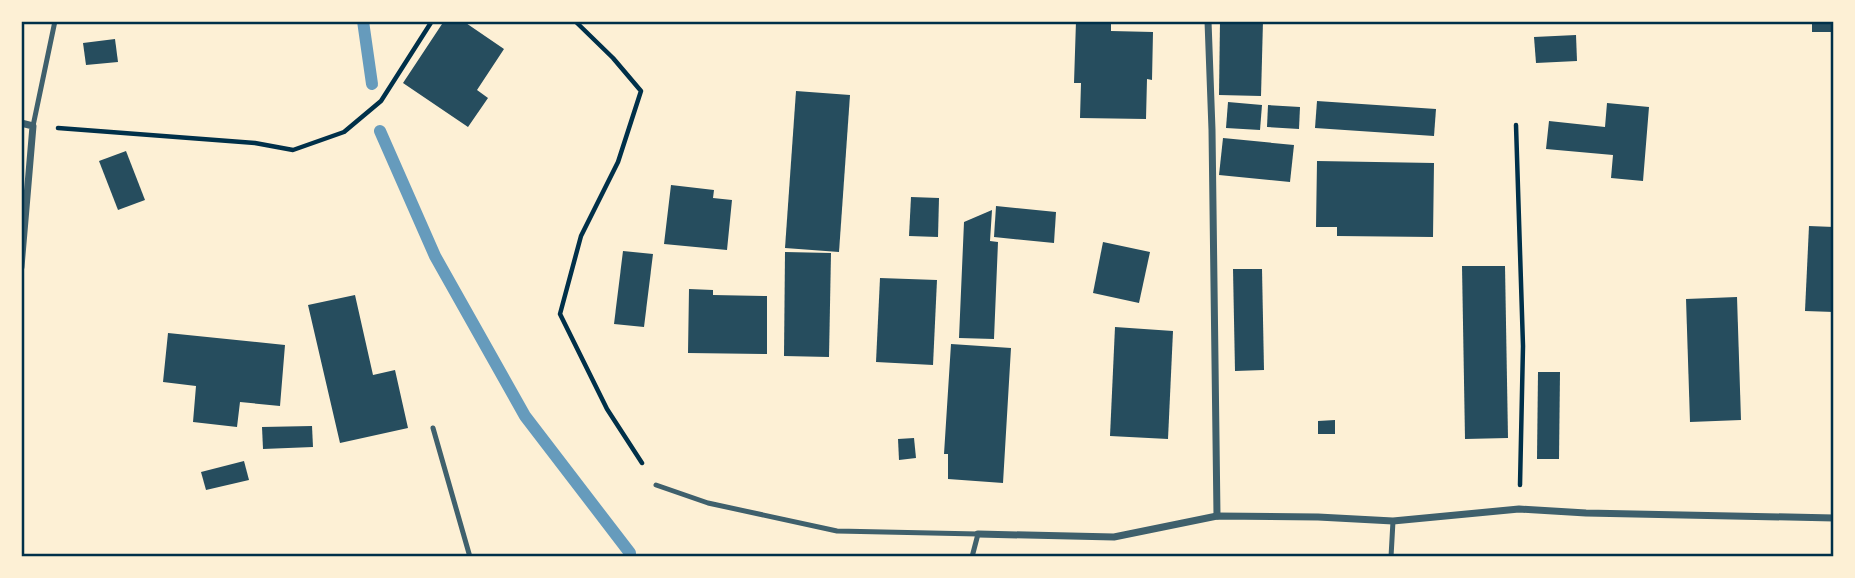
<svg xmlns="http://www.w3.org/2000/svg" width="1855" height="578" font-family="Poppins,sans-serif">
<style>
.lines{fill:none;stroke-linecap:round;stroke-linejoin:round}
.stream{stroke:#669bbc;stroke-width:12}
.building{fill:#264d5e}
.path{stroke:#003049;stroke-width:4.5}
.service{stroke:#3f606c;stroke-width:5}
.minor{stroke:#3f606c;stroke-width:7}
.neatline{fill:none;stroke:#003049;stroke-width:2.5}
</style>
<rect width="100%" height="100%" fill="#fdf0d5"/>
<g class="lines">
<g class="stream">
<path d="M 363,21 L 372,84"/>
<path d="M 380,131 L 435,256 L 525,416 L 630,553 L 630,557"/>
</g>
</g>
<g class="building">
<path d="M 444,21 L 463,21 L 504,49 L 477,90 L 488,98 L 468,127 L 403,83 Z"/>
<path d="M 1076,21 L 1111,21 L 1111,31 L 1153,32 L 1152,80 L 1147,79 L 1146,119 L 1080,118 L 1081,83 L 1074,83 Z"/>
<path d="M 1220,21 L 1263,21 L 1261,96 L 1219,95 Z"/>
<rect x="1812" y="21" width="22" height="11"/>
<path d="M 1576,35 L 1577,61 L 1536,63 L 1534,37 Z"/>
<path d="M 115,39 L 118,62 L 86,65 L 83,43 Z"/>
<path d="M 796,91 L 850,95 L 839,252 L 785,248 Z"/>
<path d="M 1317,101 L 1436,109 L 1434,136 L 1315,128 Z"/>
<path d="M 1228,102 L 1262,105 L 1260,130 L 1226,128 Z"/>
<path d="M 1607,103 L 1649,107 L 1643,181 L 1611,178 L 1613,155 L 1546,149 L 1549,121 L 1605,127 Z"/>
<path d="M 1268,105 L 1300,107 L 1299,129 L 1267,127 Z"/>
<path d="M 1223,138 L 1294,145 L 1290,182 L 1219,175 Z"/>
<path d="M 126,151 L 145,200 L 118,210 L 99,161 Z"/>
<path d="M 1317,161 L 1434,163 L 1433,237 L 1337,236 L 1337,227 L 1316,227 Z"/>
<path d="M 671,185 L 714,190 L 713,198 L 732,200 L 727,250 L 664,244 Z"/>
<path d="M 911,197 L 939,198 L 938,237 L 909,236 Z"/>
<path d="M 996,206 L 1056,212 L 1054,243 L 994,237 Z"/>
<path d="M 992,210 L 990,241 L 998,242 L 994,339 L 959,338 L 964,222 Z"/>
<path d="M 1809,226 L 1834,227 L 1834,312 L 1805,311 Z"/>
<path d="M 1103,242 L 1150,252 L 1139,303 L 1093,293 Z"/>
<path d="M 623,251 L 653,254 L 644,327 L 614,324 Z"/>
<path d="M 785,252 L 831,253 L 829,357 L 784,356 Z"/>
<path d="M 1462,266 L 1505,266 L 1508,438 L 1465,439 Z"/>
<path d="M 1233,269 L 1262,269 L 1264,370 L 1235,371 Z"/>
<path d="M 880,278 L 937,280 L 933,365 L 876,362 Z"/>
<path d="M 689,289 L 713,290 L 713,295 L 767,296 L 767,354 L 688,353 Z"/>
<path d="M 355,295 L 373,375 L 395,370 L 408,428 L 340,443 L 308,305 Z"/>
<path d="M 1737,297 L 1741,420 L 1690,422 L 1686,299 Z"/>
<path d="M 1115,327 L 1173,331 L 1168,439 L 1110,436 Z"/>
<path d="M 168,333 L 285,345 L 280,406 L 240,402 L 237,427 L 193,422 L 196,386 L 163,382 Z"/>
<path d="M 951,344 L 1011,348 L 1003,483 L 948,479 L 948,454 L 944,454 Z"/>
<path d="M 1538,372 L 1560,372 L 1559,459 L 1537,459 Z"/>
<path d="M 1335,420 L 1335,434 L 1318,434 L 1318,421 Z"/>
<path d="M 312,426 L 313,447 L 263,449 L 262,427 Z"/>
<path d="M 914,438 L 916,458 L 899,460 L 898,439 Z"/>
<path d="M 244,461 L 249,480 L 206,490 L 201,472 Z"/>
</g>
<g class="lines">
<g class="path">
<path d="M 575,21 L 613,58 L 641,91 L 618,162 L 581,236 L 560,314 L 607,409 L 642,463"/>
<path d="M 1516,125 L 1523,346 L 1520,485"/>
<path d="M 58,128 L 255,143 L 293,150 L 344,132 L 381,101 L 432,21"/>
</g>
<g class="service">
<path d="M 33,126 L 55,21"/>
<path d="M 433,428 L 470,557"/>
<path d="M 656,485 L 708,503 L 837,531 L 978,534 L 972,557"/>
<path d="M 1391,557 L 1393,521"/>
</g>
<g class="minor">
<path d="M 1208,21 L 1212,130 L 1217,516"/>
<path d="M 21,123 L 33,126 L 21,267"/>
<path d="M 978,534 L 1114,537 L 1217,516 L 1318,517 L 1393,521 L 1519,509 L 1586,513 L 1834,518"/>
</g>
</g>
<rect width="1855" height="578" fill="none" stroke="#fdf0d5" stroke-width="46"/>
<rect x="23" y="23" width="1809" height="532" class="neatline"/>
</svg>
